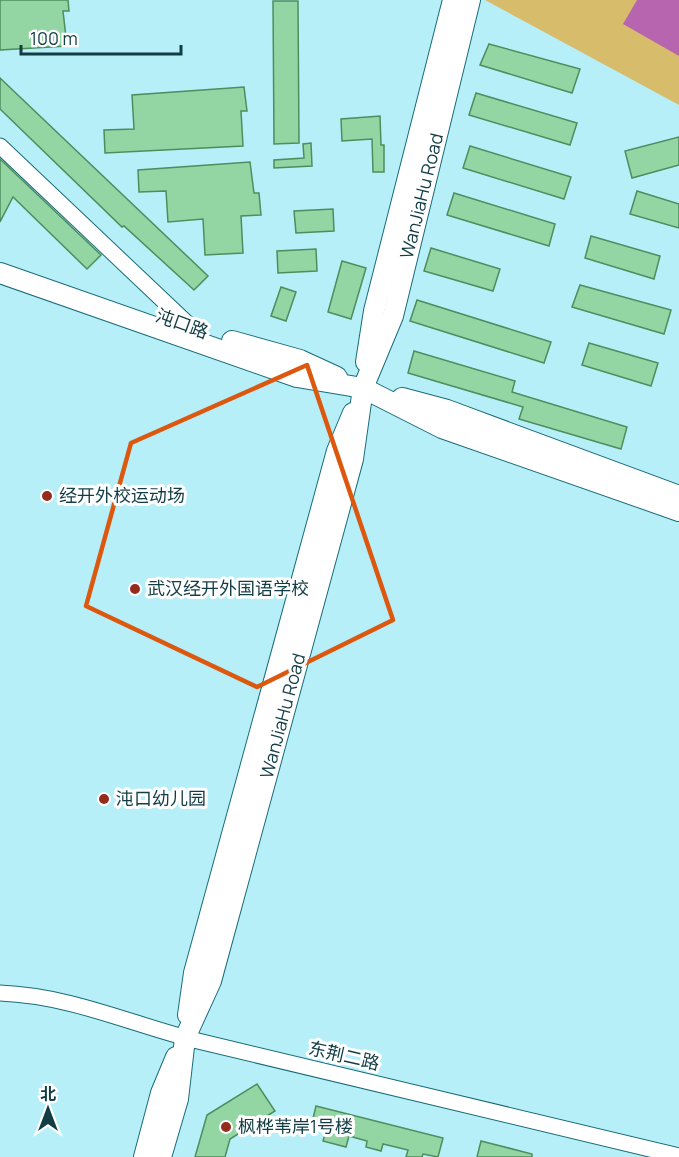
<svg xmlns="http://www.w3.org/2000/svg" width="679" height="1157" font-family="Manrope,'Noto Sans SC',sans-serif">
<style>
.green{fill:#d7bc6c}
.water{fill:#b765af}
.building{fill:#94d6a3;stroke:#4d8d5e;stroke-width:1.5}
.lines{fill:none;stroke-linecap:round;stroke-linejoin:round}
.minor-casing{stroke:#186c79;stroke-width:17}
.major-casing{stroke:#186c79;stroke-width:22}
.minor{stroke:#fff;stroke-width:15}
.major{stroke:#fff;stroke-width:20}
.marked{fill:none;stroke:#dd580f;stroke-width:4.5;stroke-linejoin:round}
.poi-dot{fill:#952b1c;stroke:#fff;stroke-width:2}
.labels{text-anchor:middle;stroke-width:6;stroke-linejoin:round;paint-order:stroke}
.street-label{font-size:18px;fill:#123d45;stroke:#fff}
.poi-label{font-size:18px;fill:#123d45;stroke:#fff;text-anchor:start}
</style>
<rect width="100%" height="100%" fill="#b7eff9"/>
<path class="green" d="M 485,0 L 679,0 L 679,105 Z"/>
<path class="water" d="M 637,0 L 679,0 L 679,56 L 623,24 Z"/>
<g class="building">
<path d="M 0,0 L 68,0 L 69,11 L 63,11 L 67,46 L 0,50 Z"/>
<path d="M 273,1 L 298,1 L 299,143 L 274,144 Z"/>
<path d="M 489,44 L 580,69 L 572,93 L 480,65 Z"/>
<path d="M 0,78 L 208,276 L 194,290 L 124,226 L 122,227 L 0,109 Z"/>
<path d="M 244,87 L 247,111 L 241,111 L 243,146 L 105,153 L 104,130 L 134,129 L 132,95 Z"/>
<path d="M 476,93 L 577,123 L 570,145 L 469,115 Z"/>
<path d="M 380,116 L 381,145 L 384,145 L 384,172 L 373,172 L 372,139 L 342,141 L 341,119 Z"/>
<path d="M 679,137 L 679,165 L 632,178 L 625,151 Z"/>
<path d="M 311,143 L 312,166 L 274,168 L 274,160 L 304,158 L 303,144 Z"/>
<path d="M 470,146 L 571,177 L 564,199 L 463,168 Z"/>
<path d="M 0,159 L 101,255 L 87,269 L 13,197 L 0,222 Z"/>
<path d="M 250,162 L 254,193 L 259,193 L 261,215 L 241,216 L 243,253 L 205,255 L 203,219 L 168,222 L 166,191 L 139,192 L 138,170 Z"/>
<path d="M 637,191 L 679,204 L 679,228 L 630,214 Z"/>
<path d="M 454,193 L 555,224 L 549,246 L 447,215 Z"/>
<path d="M 333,209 L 334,231 L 296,233 L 294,211 Z"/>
<path d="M 591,236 L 660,256 L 654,279 L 585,258 Z"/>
<path d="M 431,248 L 500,269 L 493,291 L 424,271 Z"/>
<path d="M 316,249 L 317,271 L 278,273 L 277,251 Z"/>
<path d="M 342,261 L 366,268 L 351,319 L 328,312 Z"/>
<path d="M 580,285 L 671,310 L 664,334 L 572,307 Z"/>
<path d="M 281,287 L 296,292 L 286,321 L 271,316 Z"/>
<path d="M 417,300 L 551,342 L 544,363 L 410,321 Z"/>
<path d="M 589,343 L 658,363 L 651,386 L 582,365 Z"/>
<path d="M 414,351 L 515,381 L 512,392 L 627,427 L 621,449 L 519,419 L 523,407 L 408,373 Z"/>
<path d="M 257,1084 L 275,1111 L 230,1139 L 225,1157 L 195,1157 L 207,1115 Z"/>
<path d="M 316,1106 L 443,1138 L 438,1157 L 423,1154 L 422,1157 L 406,1157 L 408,1150 L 383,1144 L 381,1151 L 366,1147 L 367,1141 L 349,1136 L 346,1147 L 323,1141 L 326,1130 L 311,1127 Z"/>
<path d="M 481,1141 L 532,1154 L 532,1157 L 477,1157 Z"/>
</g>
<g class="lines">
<defs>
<g id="minor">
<path d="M 0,146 L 190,326 L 182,335"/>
<path d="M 0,993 C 72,996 130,1024 198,1041 C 358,1079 519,1118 679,1156"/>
</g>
<g id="major">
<path d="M 0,273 L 297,377 L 363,388 L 442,428 L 679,511"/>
<path d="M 232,341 L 300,360 L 337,377"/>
<path d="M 366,362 L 374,311 L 453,0"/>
<path d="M 402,398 L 447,410 L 679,496"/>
<path d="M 188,1015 L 194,973 L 337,451 L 353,413"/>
<path d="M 144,1157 L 161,1093 L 176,1057"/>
<path d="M 161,1157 L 178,1099 L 185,1038 L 211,981 L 353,459 L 363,388 L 393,316 L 470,0"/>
</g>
</defs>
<use href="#minor" class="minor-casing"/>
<use href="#major" class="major-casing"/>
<use href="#minor" class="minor"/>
<use href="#major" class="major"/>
</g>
<path class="marked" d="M 307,365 L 393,620 L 257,687 L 86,606 L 131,443 Z"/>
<g class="poi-dot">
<circle cx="47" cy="496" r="6"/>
<circle cx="135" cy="589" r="6"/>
<circle cx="104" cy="799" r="6"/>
<circle cx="226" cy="1127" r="6"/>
</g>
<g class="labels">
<g class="street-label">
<text transform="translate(422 196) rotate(-76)" y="6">WanJiaHu Road</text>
<text transform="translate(182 324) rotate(20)" y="6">沌口路</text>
<text transform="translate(283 716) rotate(-75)" y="6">WanJiaHu Road</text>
<text transform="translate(344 1056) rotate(13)" y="6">东荆二路</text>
</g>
<g class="poi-label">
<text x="59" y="502">经开外校运动场</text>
<text x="147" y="595">武汉经开外国语学校</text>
<text x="116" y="805">沌口幼儿园</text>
<text x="238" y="1133">枫桦苇岸1号楼</text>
</g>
</g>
<g transform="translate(48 1109)" stroke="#ffffff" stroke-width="4.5" paint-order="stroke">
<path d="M0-4.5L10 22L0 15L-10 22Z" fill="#123d45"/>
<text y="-9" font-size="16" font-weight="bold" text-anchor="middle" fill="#123d45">北</text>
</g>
<path d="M21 45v9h160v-9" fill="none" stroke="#123d45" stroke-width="3"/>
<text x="30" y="45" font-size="18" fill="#123d45" stroke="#ffffff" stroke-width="4.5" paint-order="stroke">100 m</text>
</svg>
